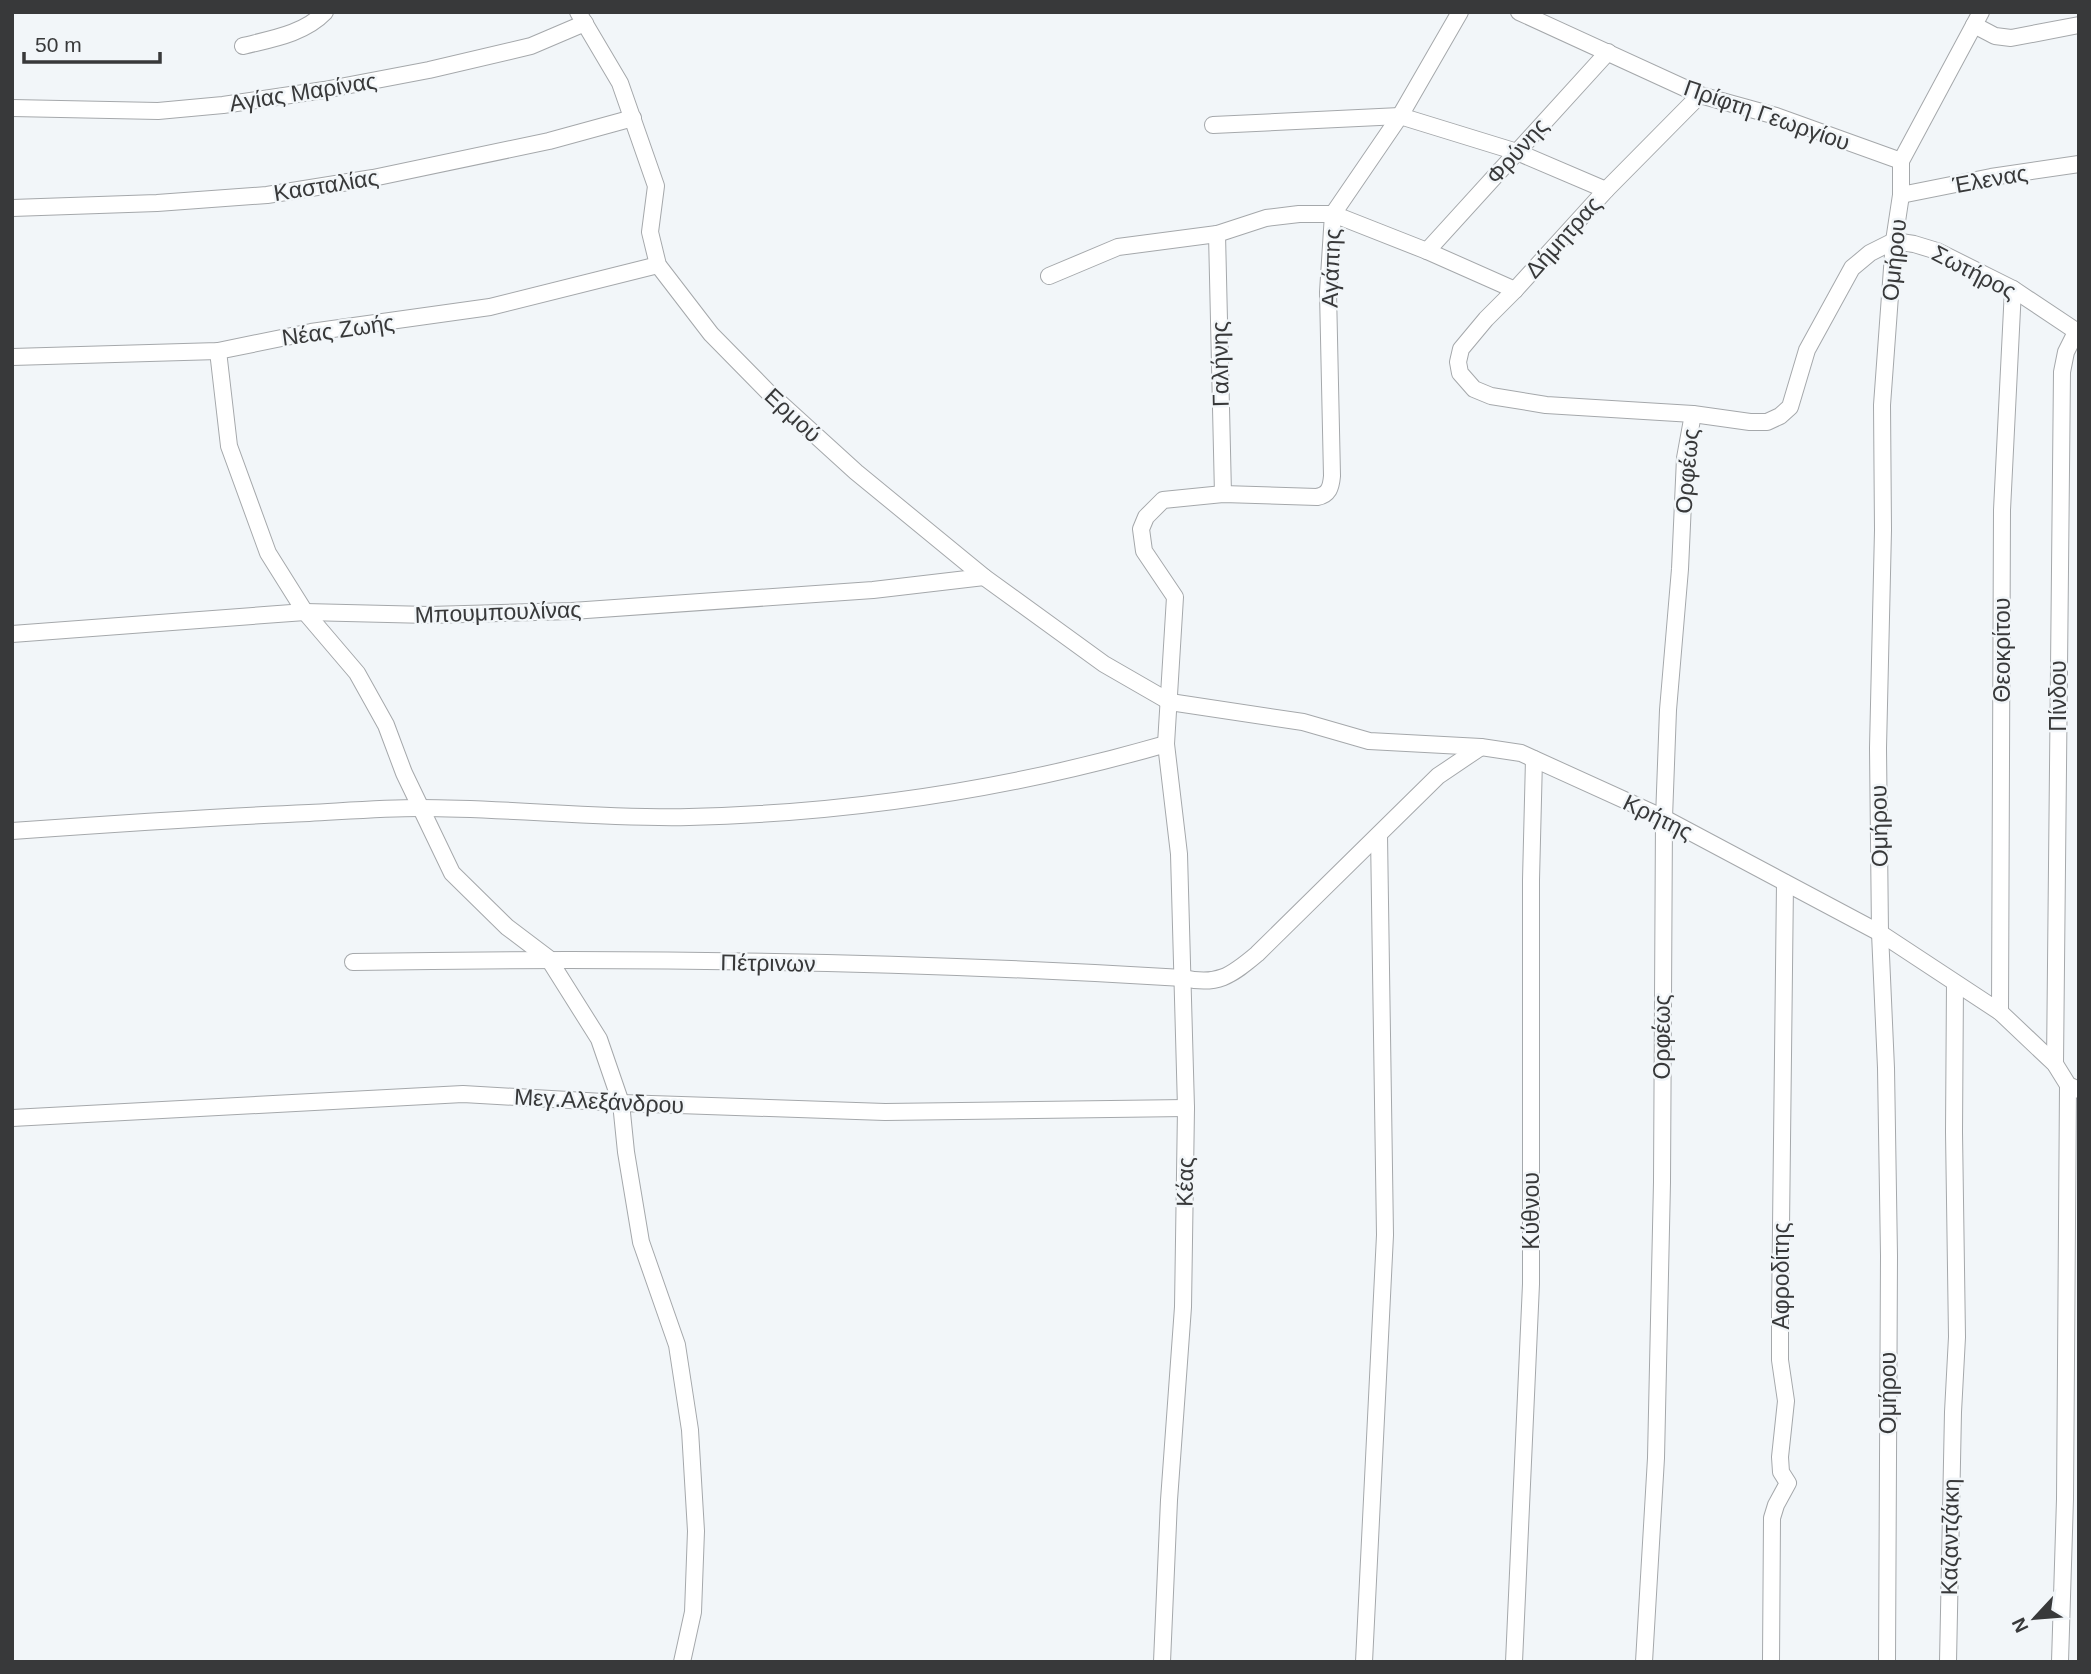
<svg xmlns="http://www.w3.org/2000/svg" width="2091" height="1674" font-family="Arial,sans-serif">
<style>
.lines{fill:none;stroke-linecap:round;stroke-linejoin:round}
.street-casing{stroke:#a5a8ab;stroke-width:18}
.street{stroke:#fff;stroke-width:16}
.labels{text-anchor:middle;stroke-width:5;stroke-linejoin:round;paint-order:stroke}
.street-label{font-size:23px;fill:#38393a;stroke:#f2f6f9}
</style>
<rect width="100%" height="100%" fill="#f2f6f9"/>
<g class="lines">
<defs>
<g id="street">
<path d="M 578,12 L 620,83 L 656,186 L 650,232 L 658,265 L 711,334 L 768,392 L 856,472 L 984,577 L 1104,664 L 1170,702 L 1303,722 L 1369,741 L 1481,747 L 1521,753 L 1664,818 L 1880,933 L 2000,1012 L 2055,1064 L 2068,1085 L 2079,1090"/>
<path d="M 1519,12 L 1700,95 L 1776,116 L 1901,161"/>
<path d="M 1974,25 L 1995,36 L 2011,38 L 2079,25"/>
<path d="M 243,46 C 271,39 304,34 325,12"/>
<path d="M 1700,95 L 1606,190 L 1515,290 L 1486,319 L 1461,349 L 1458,362 L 1460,373 L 1474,389 L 1491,396 L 1546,405 L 1693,414 L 1750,422 L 1767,422 L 1780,416 L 1790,407 L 1807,350 L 1852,268 L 1870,253 L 1894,241 L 1914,244 L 1937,251 L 2013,289 L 2079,333"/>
<path d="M 12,108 L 158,111 L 223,105 L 324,90 L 429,70 L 531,46 L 585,23"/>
<path d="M 1213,125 L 1400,116 L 1517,152 L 1606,190"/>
<path d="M 1901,195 L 1991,177 L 2079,164"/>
<path d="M 12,208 L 157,203 L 267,195 L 373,178 L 549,141 L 633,118"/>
<path d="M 1217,234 L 1223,494"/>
<path d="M 1427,251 L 1608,52"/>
<path d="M 1049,276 L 1118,247 L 1217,234 L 1266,218 L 1299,214 L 1333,214 L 1427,251 L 1515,290"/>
<path d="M 218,351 L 229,446 L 268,553 L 305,612 L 357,673 L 386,725 L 404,773 L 452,873 L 507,927 L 548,958 L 599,1039 L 621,1103 L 626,1152 L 641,1242 L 677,1345 L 690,1430 L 696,1531 L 693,1612 L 682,1662"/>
<path d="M 12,357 L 218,351 L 311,332 L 490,307 L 658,265"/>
<path d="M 12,634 L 305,612 L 429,615 L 572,611 L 873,590 L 984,577"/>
<path d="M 12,831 C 111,824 210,817 309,813 C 346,811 383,808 420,808 C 510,808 599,819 689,817 C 850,813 1011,789 1166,744"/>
<path d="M 353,962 C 629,957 907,961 1183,978 C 1217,986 1231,976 1257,954 L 1438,776 L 1481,747"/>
<path d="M 2000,1012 L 2002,510 L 2013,289"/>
<path d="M 2055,1064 L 2062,372 L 2066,352 L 2076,332"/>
<path d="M 12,1118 L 463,1094 L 621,1103 L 885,1112 L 1186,1108"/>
<path d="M 1162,1662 L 1169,1500 L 1183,1307 L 1186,1108 L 1179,854 L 1166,744 L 1175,597 L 1144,551 L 1141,529 L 1146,517 L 1163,500 L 1223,494 L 1317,497 C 1329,495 1331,487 1332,476 L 1328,292 L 1333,214 L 1400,116 L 1460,12"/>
<path d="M 1364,1662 L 1385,1235 L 1379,835"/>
<path d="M 1514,1662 L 1531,1284 L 1531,880 L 1534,759"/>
<path d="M 1644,1662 L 1656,1458 L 1662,1182 L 1664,818 L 1668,710 L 1680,569 L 1685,458 L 1693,414"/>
<path d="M 1771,1662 L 1772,1518 L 1776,1505 L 1788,1483 L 1781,1472 L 1780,1457 L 1786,1401 L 1780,1360 L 1780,1314 L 1785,883"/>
<path d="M 1887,1662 L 1889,1256 L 1886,1068 L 1880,933 L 1878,748 L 1883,530 L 1882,405 L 1894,241 L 1901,195 L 1901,161 L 1981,12"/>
<path d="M 1948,1662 L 1953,1412 L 1957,1337 L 1954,1132 L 1955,983"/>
<path d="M 2060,1662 L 2065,1499 L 2068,1085"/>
</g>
</defs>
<use href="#street" class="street-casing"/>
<use href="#street" class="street"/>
</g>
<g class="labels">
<g class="street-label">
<text transform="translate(303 92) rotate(-9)" y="8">Αγίας Μαρίνας</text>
<text transform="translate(1767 115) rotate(19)" y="8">Πρίφτη Γεωργίου</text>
<text transform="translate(1517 151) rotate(-48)" y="8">Φρύνης</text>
<text transform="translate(1990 179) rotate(-10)" y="8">Έλενας</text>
<text transform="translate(326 185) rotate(-9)" y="8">Κασταλίας</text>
<text transform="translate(1563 237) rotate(-48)" y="8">Δήμητρας</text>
<text transform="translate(1894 260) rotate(-84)" y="8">Ομήρου</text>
<text transform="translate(1331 268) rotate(-88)" y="8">Αγάπης</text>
<text transform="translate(1974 272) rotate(27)" y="8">Σωτήρος</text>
<text transform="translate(338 330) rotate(-8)" y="8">Νέας Ζωής</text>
<text transform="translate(1220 364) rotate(-91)" y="8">Γαλήνης</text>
<text transform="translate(793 415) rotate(43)" y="8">Ερμού</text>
<text transform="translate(1687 471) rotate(-85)" y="8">Ορφέως</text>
<text transform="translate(498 612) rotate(-2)" y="8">Μπουμπουλίνας</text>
<text transform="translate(2002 650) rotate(-90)" y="8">Θεοκρίτου</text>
<text transform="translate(2058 696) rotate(-90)" y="8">Πίνδου</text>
<text transform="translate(1658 817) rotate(26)" y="8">Κρήτης</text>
<text transform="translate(1879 826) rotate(-91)" y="8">Ομήρου</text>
<text transform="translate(768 963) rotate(1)" y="8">Πέτρινων</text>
<text transform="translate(1662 1037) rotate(-90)" y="8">Ορφέως</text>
<text transform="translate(599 1101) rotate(3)" y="8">Μεγ.Αλεξάνδρου</text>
<text transform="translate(1185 1182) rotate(-89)" y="8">Κέας</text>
<text transform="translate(1531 1211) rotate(-90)" y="8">Κύθνου</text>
<text transform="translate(1781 1276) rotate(-90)" y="8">Αφροδίτης</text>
<text transform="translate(1888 1393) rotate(-90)" y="8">Ομήρου</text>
<text transform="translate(1950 1537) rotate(-89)" y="8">Καζαντζάκη</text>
</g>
</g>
<rect width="2091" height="1674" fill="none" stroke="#38393a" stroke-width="28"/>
<g transform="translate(2035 1618) rotate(244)" stroke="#f2f6f9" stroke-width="5" paint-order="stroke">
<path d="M0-5L12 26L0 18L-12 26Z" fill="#38393a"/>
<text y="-10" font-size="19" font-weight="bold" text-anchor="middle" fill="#38393a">N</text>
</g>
<path d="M24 52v10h136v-10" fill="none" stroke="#38393a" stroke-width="3.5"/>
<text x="35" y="52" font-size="21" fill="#38393a" stroke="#f2f6f9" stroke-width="5" paint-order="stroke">50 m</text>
</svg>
